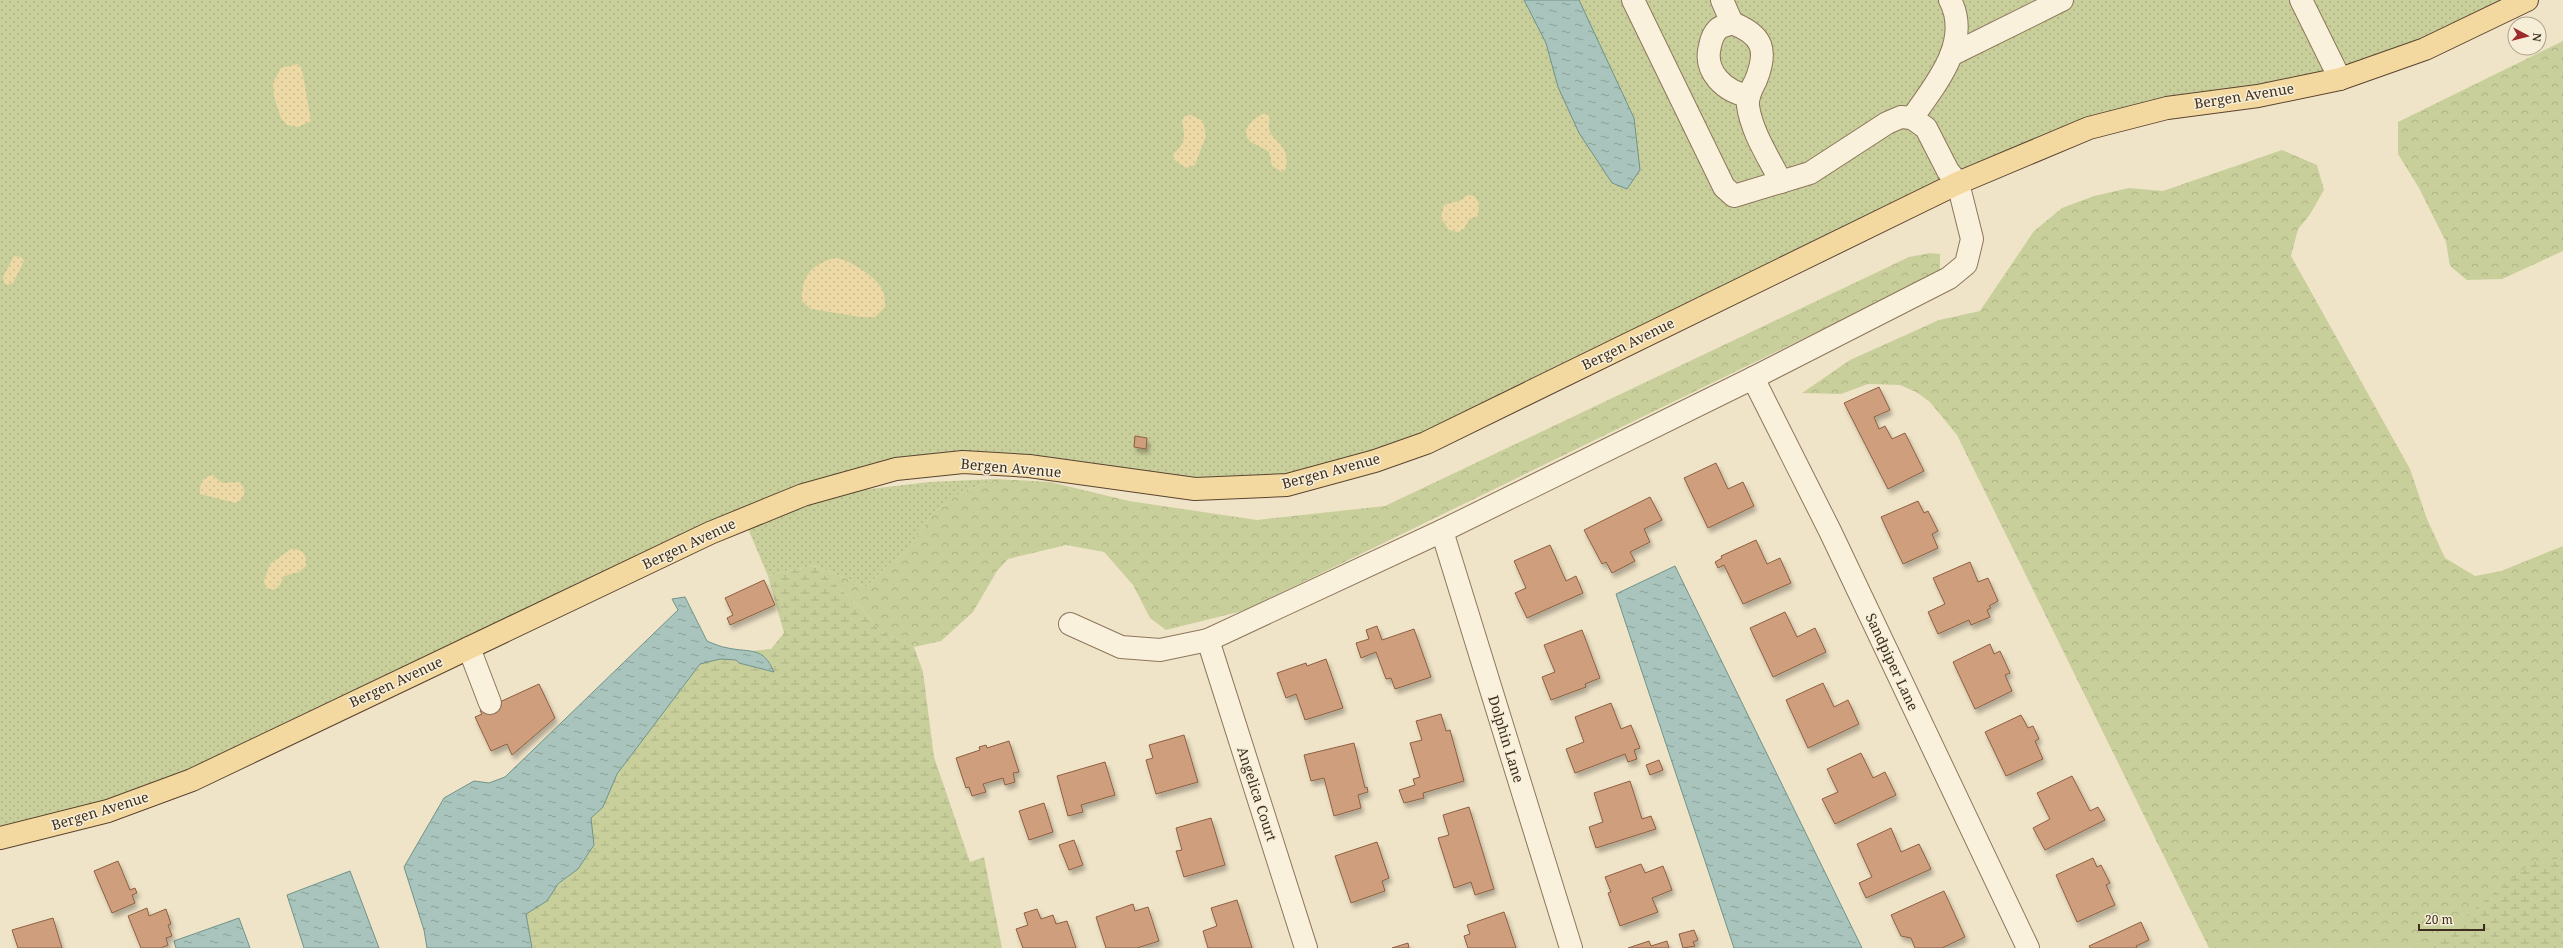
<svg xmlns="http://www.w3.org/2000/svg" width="2563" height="948" font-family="'Noto Serif',serif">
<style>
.grass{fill:url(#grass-dots)}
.forest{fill:url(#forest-crowns)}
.wetland{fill:url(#wetland-marsh)}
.sand{fill:url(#sand-dots)}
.water{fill:url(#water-ripples);stroke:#6f938a}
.building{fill:#cf9f7d;stroke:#8d5f41;filter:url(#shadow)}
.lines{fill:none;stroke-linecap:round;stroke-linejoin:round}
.minor-casing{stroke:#8d765c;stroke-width:24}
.major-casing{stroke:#5b4430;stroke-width:24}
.minor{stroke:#faf1dc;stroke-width:22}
.major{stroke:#f3d9a0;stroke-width:22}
.labels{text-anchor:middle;stroke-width:3;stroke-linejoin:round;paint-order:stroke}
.street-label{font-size:14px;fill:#3d2e20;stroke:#f7eed8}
</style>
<defs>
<pattern id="grass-dots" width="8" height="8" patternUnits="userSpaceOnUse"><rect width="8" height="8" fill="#c9cf9b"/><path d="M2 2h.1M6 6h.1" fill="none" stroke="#aeb285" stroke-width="1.8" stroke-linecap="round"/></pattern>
<pattern id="forest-crowns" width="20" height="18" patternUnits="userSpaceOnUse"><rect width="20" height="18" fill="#c9cf9b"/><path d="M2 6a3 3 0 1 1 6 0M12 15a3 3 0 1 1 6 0" fill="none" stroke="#aeb285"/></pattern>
<pattern id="wetland-marsh" width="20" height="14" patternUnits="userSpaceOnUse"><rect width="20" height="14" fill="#c9cf9b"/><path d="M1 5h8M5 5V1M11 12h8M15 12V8" fill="none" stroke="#aeb285"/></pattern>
<pattern id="sand-dots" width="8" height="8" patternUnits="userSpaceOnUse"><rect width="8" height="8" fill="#ecd9a5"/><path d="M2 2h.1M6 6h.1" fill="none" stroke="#cbbb8e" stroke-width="1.8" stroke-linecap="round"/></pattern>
<pattern id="water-ripples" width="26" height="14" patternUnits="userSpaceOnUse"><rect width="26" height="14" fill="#a9c4bc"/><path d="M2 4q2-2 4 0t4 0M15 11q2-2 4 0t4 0" fill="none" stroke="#8ba098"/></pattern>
<filter id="shadow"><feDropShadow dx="2.5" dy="4.5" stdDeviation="2" flood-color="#0004"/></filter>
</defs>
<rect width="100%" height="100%" fill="#f0e4c8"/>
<path class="grass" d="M 0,0 L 2527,0 L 2425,49 L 2089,128 L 1426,443 L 1287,485 L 963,462 L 853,491 L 929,482 L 996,479 L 960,493 L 933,513 L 906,552 L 887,566 L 866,587 L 814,565 L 768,576 L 744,519 L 192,780 L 0,838 Z"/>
<g class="forest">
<path d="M 2563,41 L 2563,251 L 2502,279 L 2467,280 L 2450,266 L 2446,242 L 2419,188 L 2398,154 L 2398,122 Z"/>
<path d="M 2282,150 L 2317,165 L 2324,190 L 2309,216 L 2298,229 L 2291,256 L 2410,469 L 2427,519 L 2445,558 L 2475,576 L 2501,571 L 2563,546 L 2563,948 L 2209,948 L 1957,435 L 1929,401 L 1916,392 L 1900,385 L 1868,384 L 1841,394 L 1802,393 L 1850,360 L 1939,320 L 1980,311 L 2034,231 L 2062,208 L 2094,196 L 2129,188 L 2163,191 Z"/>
<path d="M 1930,253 L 1940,254 L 1940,272 L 1246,610 L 1166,630 L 1150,618 L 1133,585 L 1104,552 L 1066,545 L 1008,559 L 997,571 L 973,612 L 941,641 L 914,647 L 880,631 L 862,609 L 814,565 L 866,587 L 887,566 L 906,552 L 933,513 L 960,493 L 996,479 L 1050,482 L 1129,501 L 1257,520 L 1385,506 L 1909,257 Z"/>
</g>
<g class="wetland">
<path d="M 814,565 L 862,609 L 880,631 L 914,647 L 923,672 L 934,757 L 970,862 L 984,857 L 1002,948 L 532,948 L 526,914 L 547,901 L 557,886 L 578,869 L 594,845 L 591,818 L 603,807 L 617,774 L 700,664 L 720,659 L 736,660 L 740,663 L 774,672 C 769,659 765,655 752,651 L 771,649 L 784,633 L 768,576 Z"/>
<path d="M 2563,858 L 2563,948 L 2427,948 L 2532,862 Z"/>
</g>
<g class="sand">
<path d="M 298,64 L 302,69 L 311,121 L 298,127 L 287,125 L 281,118 L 274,97 L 273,83 L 281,68 Z"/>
<path d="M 1266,113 L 1270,118 C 1263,143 1291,138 1286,168 L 1282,172 L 1272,166 L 1269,152 C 1263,147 1256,146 1250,141 C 1238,130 1256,116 1266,113 Z"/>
<path d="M 1191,115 L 1203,121 L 1206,136 L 1195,165 L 1186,168 L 1173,159 L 1174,153 C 1186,144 1185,135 1182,121 L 1185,116 Z"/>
<path d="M 1467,195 L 1474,196 L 1479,203 L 1478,216 L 1469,219 L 1464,229 L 1458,232 L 1449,230 L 1441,218 L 1444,205 L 1462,200 Z"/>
<path d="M 14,256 L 21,257 L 24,261 L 13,283 L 7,285 L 4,282 L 3,277 Z"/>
<path d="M 835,258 C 848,259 872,274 880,286 C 885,293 885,300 885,307 L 875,317 L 861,317 L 811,309 L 802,301 C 801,277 811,264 835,258 Z"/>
<path d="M 212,475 L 222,483 L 239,482 C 247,489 246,497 236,503 L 200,494 C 200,483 201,479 212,475 Z"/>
<path d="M 291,549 C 303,549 307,554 306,566 L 299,572 L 284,576 L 280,585 L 274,590 L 266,588 L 264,581 L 270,564 Z"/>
</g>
<g class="water">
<path d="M 1524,0 L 1579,0 L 1634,118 L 1640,170 L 1627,189 L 1612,183 L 1579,133 L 1558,87 L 1546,43 Z"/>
<path d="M 1675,566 L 1862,948 L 1734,948 L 1616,594 Z"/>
<path d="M 685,597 L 707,641 C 714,644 721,647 728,648 C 751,653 763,646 774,672 L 739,663 L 736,660 L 720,659 L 700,664 L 617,774 L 603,807 L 591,818 L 594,845 L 578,869 L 558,884 L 547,901 L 526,914 L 532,948 L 427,948 L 424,930 L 404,867 L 444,798 L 474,781 L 489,783 L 505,777 L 678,610 L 672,599 Z"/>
<path d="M 350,871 L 379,948 L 304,948 L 287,895 Z"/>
<path d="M 239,918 L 250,948 L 176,948 L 174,941 Z"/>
</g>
<g class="building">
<path d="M 1879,387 L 1890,410 L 1874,417 L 1879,429 L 1885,426 L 1892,439 L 1905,433 L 1924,471 L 1888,489 L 1844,403 Z"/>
<path d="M 1135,436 L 1147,438 L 1146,449 L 1134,447 Z"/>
<path d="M 1716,463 L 1728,489 L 1743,482 L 1754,506 L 1708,528 L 1684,478 Z"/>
<path d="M 1650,497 L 1662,520 L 1644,529 L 1650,542 L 1630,552 L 1635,561 L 1612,573 L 1606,562 L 1602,564 L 1584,530 Z"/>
<path d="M 1918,501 L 1924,513 L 1928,511 L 1938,531 L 1932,534 L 1938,548 L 1903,564 L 1881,517 Z"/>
<path d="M 1756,540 L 1767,564 L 1780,558 L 1791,583 L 1743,604 L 1724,565 L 1718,568 L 1715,562 L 1722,558 L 1721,556 Z"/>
<path d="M 1550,545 L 1566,581 L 1576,576 L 1583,593 L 1527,618 L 1515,593 L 1526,588 L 1514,561 Z"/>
<path d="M 1970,562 L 1978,582 L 1988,578 L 1998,601 L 1989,606 L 1991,608 L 1987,610 L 1990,617 L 1971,625 L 1969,620 L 1938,634 L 1928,612 L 1945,604 L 1933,578 Z"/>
<path d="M 764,580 L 775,605 L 730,625 L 727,618 L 733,615 L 725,598 Z"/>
<path d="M 1785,612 L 1797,637 L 1815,628 L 1826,652 L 1773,677 L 1750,628 Z"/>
<path d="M 1377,626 L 1382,640 L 1414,629 L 1431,677 L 1395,689 L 1391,678 L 1386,679 L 1376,652 L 1361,658 L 1356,643 L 1369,639 L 1366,630 Z"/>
<path d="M 1582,630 L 1600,678 L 1585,684 L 1586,687 L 1551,700 L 1542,677 L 1555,672 L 1544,645 Z"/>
<path d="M 1990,644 L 1994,654 L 2000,651 L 2010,673 L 2005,675 L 2012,691 L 1975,709 L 1953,662 Z"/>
<path d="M 1326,659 L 1343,708 L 1305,720 L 1296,694 L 1286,698 L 1277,673 L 1306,663 L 1307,666 Z"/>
<path d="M 1823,683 L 1834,707 L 1848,700 L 1859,724 L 1808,748 L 1786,700 Z"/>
<path d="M 539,684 L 555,718 L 512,755 L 507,744 L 491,751 L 475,717 L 482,714 L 480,711 Z"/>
<path d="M 1611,703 L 1621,729 L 1631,725 L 1640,748 L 1634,750 L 1637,759 L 1628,762 L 1625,754 L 1575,773 L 1566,749 L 1584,742 L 1575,717 Z"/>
<path d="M 1441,714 L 1446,731 L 1450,730 L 1464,781 L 1423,793 L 1424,798 L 1404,803 L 1399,790 L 1415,785 L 1413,779 L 1420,777 L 1410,743 L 1422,740 L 1416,721 Z"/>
<path d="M 2021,715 L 2028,728 L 2033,726 L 2039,739 L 2035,741 L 2043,759 L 2006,776 L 1985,732 Z"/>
<path d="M 1184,735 L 1198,782 L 1156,794 L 1146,760 L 1153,758 L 1149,745 Z"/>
<path d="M 1009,741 L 1019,772 L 1013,773 L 1015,782 L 1005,785 L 1003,778 L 983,784 L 986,792 L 972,796 L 969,787 L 966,788 L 956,758 L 980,750 L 979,747 L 986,745 L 987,748 Z"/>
<path d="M 1354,743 L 1365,788 L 1367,787 L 1368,792 L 1358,795 L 1361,808 L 1334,816 L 1324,778 L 1311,781 L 1304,755 Z"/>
<path d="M 1861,753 L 1873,778 L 1885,772 L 1896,795 L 1835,824 L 1822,799 L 1838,792 L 1827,769 Z"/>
<path d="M 1659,760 L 1663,770 L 1650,775 L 1646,765 Z"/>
<path d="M 1105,762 L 1115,795 L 1081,805 L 1083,812 L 1068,816 L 1057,776 Z"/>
<path d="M 2072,776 L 2090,811 L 2098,807 L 2105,820 L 2045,850 L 2033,828 L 2050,819 L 2037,793 Z"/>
<path d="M 1630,781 L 1642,819 L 1651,816 L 1656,829 L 1596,848 L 1589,827 L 1603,822 L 1594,793 Z"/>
<path d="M 1044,803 L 1053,832 L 1029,840 L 1019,811 Z"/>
<path d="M 1469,807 L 1494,889 L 1475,895 L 1471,882 L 1454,888 L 1438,838 L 1449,835 L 1443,815 Z"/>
<path d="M 1211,818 L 1225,865 L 1184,877 L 1176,851 L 1182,850 L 1176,828 Z"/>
<path d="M 1891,828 L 1901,852 L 1919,844 L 1931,869 L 1866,898 L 1859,883 L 1872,877 L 1857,844 Z"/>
<path d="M 1074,840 L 1083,865 L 1069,870 L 1059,845 Z"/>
<path d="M 1377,842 L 1389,878 L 1382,881 L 1385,891 L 1351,903 L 1335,856 Z"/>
<path d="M 2093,858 L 2097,867 L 2101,865 L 2110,883 L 2106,885 L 2115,905 L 2077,922 L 2056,875 Z"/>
<path d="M 118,861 L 130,890 L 135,888 L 137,893 L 132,895 L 135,903 L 112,913 L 94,871 Z"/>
<path d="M 1641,864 L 1645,873 L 1663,866 L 1672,890 L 1652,898 L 1658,912 L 1620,926 L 1608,893 L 1611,892 L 1605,877 Z"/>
<path d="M 1944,891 L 1965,937 L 1942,948 L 1915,948 L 1911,938 L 1901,936 L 1891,915 Z"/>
<path d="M 1237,900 L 1252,948 L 1208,948 L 1203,931 L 1217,926 L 1211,908 Z"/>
<path d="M 1133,904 L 1135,911 L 1148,907 L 1159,941 L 1137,948 L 1106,948 L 1096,917 Z"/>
<path d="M 147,908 L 149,916 L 166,909 L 171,924 L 168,925 L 172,936 L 166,938 L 168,945 L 161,948 L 141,948 L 128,916 Z"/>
<path d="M 1037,909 L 1041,919 L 1053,915 L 1056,924 L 1067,921 L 1076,948 L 1023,948 L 1016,929 L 1028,925 L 1024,913 Z"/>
<path d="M 1504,912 L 1516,948 L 1468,948 L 1464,936 L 1470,934 L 1467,925 Z"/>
<path d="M 53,918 L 62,948 L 18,948 L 12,930 Z"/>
<path d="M 2141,922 L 2149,940 L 2136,946 L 2137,948 L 2090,948 L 2089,946 Z"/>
<path d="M 1694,930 L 1698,940 L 1693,942 L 1695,946 L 1683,948 L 1679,934 Z"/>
<path d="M 1649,941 L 1651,946 L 1667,941 L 1669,948 L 1628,948 Z"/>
<path d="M 1408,943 L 1409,948 L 1392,948 Z"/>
</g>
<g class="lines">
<defs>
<g id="minor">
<path d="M 1633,0 L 1724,187 L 1734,196 L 1810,173 L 1887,123 L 1901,117 L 1912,118"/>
<path d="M 1722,0 L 1732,23"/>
<path d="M 2301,0 L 2340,79"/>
<path d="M 1951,55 L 2062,0"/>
<path d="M 1749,96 C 1725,92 1703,72 1710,46 C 1711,40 1713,34 1718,29 C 1721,26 1728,25 1732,23 C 1763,35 1768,50 1756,80 C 1752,88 1747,96 1748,106 C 1752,133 1769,158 1781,182"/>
<path d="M 1753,378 L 1830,531 L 2028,948"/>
<path d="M 1442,531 L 1571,948"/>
<path d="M 1070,624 L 1121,647 L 1160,650 L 1208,640 L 1442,531 L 1753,378 L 1949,278 L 1966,264 L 1972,239 L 1958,183 L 1948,171 L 1926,128 L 1912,118 C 1935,85 1972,42 1950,0"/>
<path d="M 1208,640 L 1306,948"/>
<path d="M 469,648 L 490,703"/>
</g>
<path id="major" d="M 0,838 L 108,811 L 192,780 L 710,533 L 803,495 L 896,469 L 963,462 L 1029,466 L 1195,489 L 1287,485 L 1375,461 L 1426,443 L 1958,183 L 2089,128 L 2167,108 L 2258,96 L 2340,79 L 2425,49 L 2527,0"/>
</defs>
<use href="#minor" class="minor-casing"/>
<use href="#major" class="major-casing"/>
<use href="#minor" class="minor"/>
<use href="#major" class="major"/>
</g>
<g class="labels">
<g class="street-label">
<text transform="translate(2244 96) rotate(-9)" y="5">Bergen Avenue</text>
<text transform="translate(1628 344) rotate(-26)" y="5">Bergen Avenue</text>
<text transform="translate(1011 468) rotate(5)" y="5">Bergen Avenue</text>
<text transform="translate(1331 471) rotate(-15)" y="5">Bergen Avenue</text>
<text transform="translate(689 544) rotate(-25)" y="5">Bergen Avenue</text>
<text transform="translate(1892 662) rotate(65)" y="5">Sandpiper Lane</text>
<text transform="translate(396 682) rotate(-25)" y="5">Bergen Avenue</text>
<text transform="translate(1506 739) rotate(73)" y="5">Dolphin Lane</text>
<text transform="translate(1257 794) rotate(72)" y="5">Angelica Court</text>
<text transform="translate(100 811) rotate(-17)" y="5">Bergen Avenue</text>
</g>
</g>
<g transform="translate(2527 36) rotate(97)"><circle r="19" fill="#f7eed8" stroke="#ada18e"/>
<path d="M0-3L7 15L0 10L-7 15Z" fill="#9e2a2b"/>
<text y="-6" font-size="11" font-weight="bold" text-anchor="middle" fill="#3d2e20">N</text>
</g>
<path d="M2419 924v6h65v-6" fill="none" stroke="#3d2e20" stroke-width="2"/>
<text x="2425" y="924" font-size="12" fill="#3d2e20" stroke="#f7eed8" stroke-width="3" paint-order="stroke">20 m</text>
</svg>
